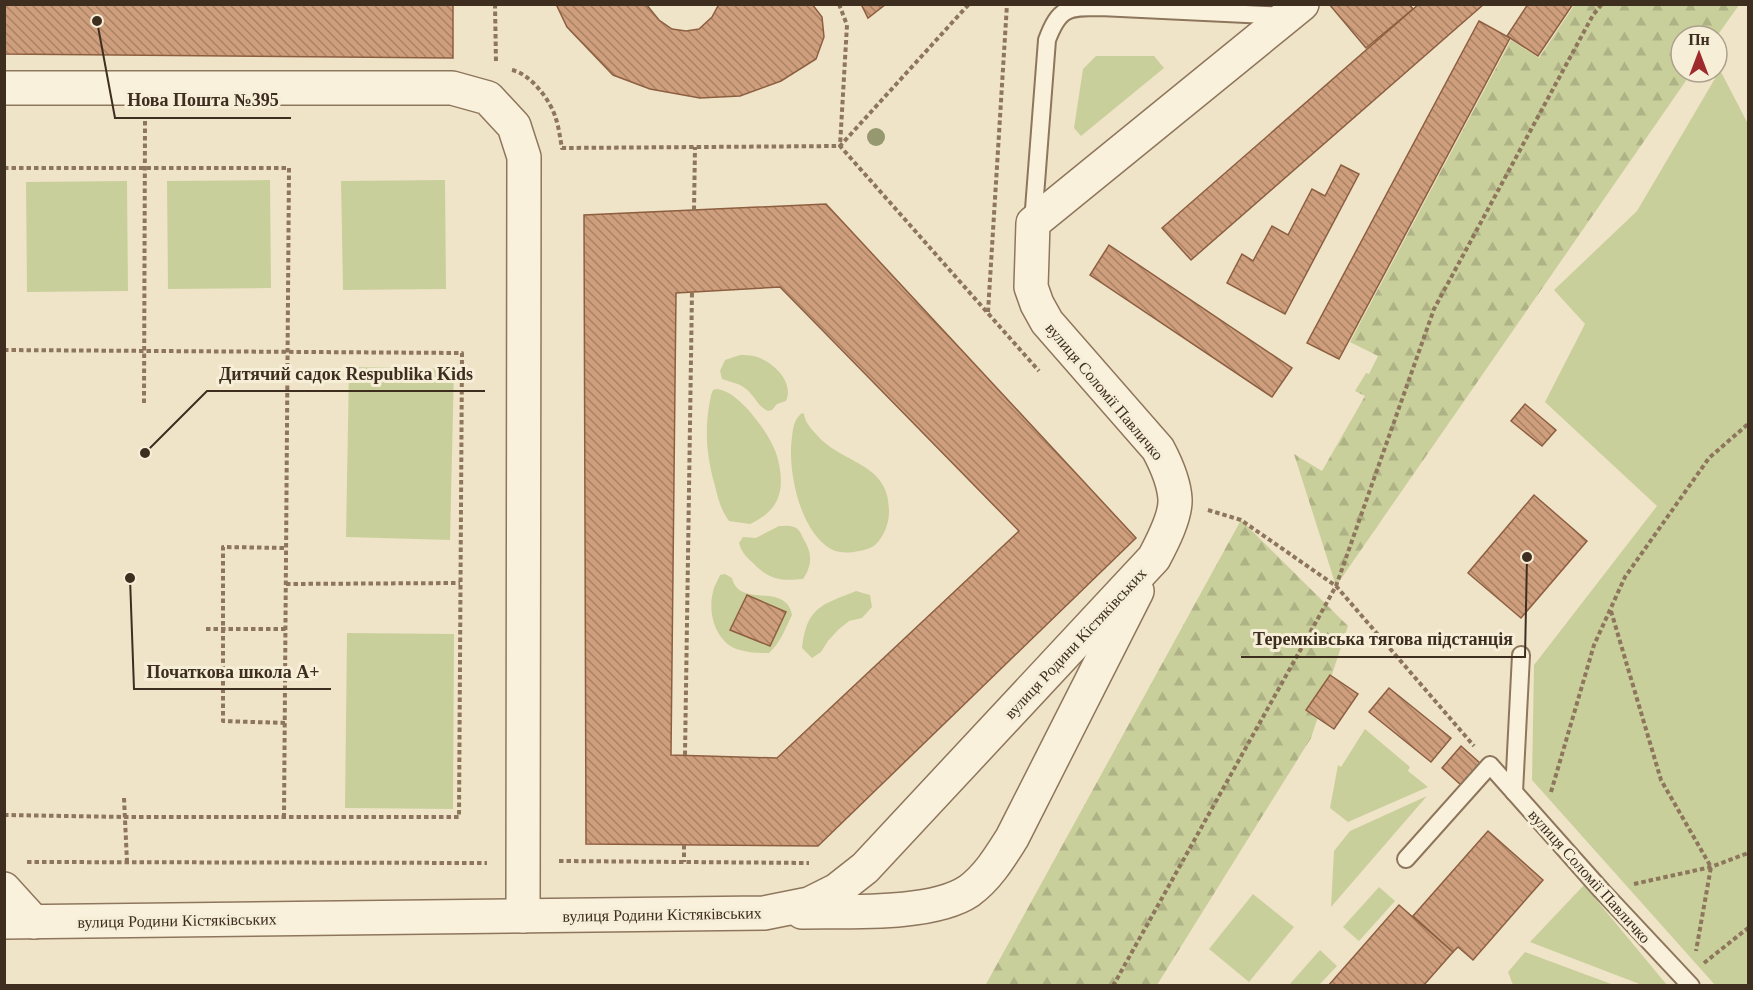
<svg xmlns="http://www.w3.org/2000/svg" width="1753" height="990" font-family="Georgia,serif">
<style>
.green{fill:#c9cf9b}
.forest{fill:url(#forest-firs)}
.building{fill:url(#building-back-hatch);stroke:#8d5f41;stroke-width:1.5;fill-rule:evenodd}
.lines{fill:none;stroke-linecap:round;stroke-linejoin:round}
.lane-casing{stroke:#8d765c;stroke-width:20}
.street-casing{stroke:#8d765c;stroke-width:36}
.path{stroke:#8d765c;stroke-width:4;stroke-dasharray:4.5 3;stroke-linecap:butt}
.lane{stroke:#faf1dc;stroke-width:16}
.street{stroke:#faf1dc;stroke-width:33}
.tree{fill:#96986f}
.labels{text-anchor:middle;stroke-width:6;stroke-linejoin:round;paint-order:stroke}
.street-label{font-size:16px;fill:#3d2e20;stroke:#f7eed8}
.leader{fill:none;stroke:#3d2e20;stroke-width:2}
.callout-dot{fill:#3d2e20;stroke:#f7eed8;stroke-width:2}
.callout-label{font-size:18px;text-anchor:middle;font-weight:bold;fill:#3d2e20;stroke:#f7eed8;stroke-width:6;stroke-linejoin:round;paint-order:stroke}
</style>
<defs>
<pattern id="forest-firs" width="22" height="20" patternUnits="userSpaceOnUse" patternTransform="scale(1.5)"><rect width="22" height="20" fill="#c9cf9b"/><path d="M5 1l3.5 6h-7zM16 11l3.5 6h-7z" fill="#aeb285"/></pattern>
<pattern id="building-back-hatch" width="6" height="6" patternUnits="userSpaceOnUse" patternTransform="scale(1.5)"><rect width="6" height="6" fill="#cf9f7d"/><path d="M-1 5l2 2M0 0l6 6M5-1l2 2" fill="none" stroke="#a98266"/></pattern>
</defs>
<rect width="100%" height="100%" fill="#f0e4c8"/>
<g class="green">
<path d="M 1096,56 L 1154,56 L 1164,68 L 1081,136 L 1074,128 L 1083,69 Z"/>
<path d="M 1720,70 L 1748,124 L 1748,986 L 1715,985 L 1532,780 L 1534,665 L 1657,506 L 1545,402 L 1585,324 L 1554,290 L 1637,211 Z"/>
<path d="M 270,180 L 271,288 L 168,289 L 167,181 Z"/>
<path d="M 445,180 L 446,289 L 343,290 L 341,181 Z"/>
<path d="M 127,181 L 128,291 L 27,292 L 26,182 Z"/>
<path d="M 740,355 C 744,355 749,355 754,356 C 771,360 795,381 786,401 L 777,404 L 772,410 L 768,411 C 758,407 755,396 746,389 C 739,383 730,382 722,379 L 720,371 L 725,360 Z"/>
<path d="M 349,367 L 454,369 L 450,540 L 346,537 Z"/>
<path d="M 717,389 C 739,391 769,433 776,453 C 780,465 783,482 779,495 C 775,509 763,518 750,524 L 729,521 C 721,510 718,499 715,486 C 706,454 704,428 711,395 L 713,390 Z"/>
<path d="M 802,413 L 804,414 C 805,422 810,427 815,433 C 841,465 890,461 889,512 C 889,523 884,537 875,545 C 870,549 860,551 854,552 C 847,553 838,553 831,549 C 800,532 787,470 792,437 C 793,428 794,419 802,413 Z"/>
<path d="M 779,526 C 784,526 789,525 794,527 C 799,529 801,533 803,538 C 812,552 813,564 803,579 C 780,581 769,580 752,562 C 746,557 741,551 739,543 L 743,537 L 756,538 Z"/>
<path d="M 725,574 L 732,578 C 738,604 771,589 785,602 C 789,605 791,610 792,615 C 785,629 781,642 769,653 C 759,653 750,653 740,650 C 717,644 707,615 713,592 C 714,586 718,580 720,575 Z"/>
<path d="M 856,591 L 870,595 L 872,607 L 862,618 L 849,621 L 838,630 L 828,641 L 821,652 L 812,658 L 802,648 C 807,606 822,605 856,591 Z"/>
<path d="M 347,633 L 454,634 L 453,809 L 345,808 Z"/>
<path d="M 1365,729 L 1410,767 L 1408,771 L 1428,787 L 1348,822 L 1330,808 L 1338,765 L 1341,767 Z"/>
<path d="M 1427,796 L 1331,907 L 1334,851 L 1350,831 Z"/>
<path d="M 1584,885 L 1667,985 L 1642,985 L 1530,942 Z"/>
<path d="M 1379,887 L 1395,901 L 1359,941 L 1343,927 Z"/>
<path d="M 1253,894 L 1294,927 L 1249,982 L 1209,949 Z"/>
<path d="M 1320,950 L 1337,966 L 1319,985 L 1289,985 Z"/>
<path d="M 1525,952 L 1614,985 L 1513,985 L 1508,972 Z"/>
</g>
<g class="forest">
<path d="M 1575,4 L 1739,5 L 1717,36 L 1681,36 L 1681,72 L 1692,72 L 1336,586 L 1294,454 L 1322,471 L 1365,396 L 1355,391 L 1366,373 L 1369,374 L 1378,356 L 1350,342 L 1511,40 L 1539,58 Z"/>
<path d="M 1241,520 L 1348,626 L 1311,738 L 1157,985 L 985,986 Z"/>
</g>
<g class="building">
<path d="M 4,4 L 453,4 L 453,58 L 4,54 Z"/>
<path d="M 556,4 L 646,4 L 659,20 L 672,29 L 686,31 L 699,29 L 712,17 L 719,4 L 812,4 L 822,17 L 824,37 L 816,59 L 781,81 L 740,96 L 700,98 L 650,89 L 613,75 L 567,27 Z"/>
<path d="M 861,4 L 886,4 L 868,18 Z"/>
<path d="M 1329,4 L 1409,4 L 1413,9 L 1366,48 Z"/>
<path d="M 1419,4 L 1484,4 L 1191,260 L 1162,228 Z"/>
<path d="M 1528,4 L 1573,4 L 1538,56 L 1507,36 Z"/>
<path d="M 1479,21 L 1510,38 L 1339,359 L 1307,343 Z"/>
<path d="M 1341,165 L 1359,174 L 1285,314 L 1227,283 L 1242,254 L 1253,261 L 1272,226 L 1288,235 L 1312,189 L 1325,196 Z"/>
<path d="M 826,204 L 1136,538 L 818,846 L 586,844 L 584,215 ZM 780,287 L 1019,531 L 777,758 L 671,755 L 676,293 Z"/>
<path d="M 1109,245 L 1292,368 L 1272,397 L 1090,275 Z"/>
<path d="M 1525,404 L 1556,430 L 1542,446 L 1511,421 Z"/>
<path d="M 1534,495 L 1587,541 L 1521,618 L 1468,573 Z"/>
<path d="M 747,595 L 786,612 L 770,646 L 730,630 Z"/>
<path d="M 1330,675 L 1358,694 L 1334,729 L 1306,710 Z"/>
<path d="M 1389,688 L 1451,738 L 1431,762 L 1369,712 Z"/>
<path d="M 1461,746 L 1480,763 L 1461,785 L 1442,768 Z"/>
<path d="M 1488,831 L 1543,880 L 1473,960 L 1458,947 L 1453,952 L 1413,916 Z"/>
<path d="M 1399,905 L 1453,952 L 1423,986 L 1328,986 Z"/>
</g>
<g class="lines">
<defs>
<g id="lane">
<path d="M 1033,222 L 1047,40 C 1059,8 1067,7 1100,7 L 1286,16"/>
<path d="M 1514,792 L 1521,655"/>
<path d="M 1406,859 L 1490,765 L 1602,891 L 1691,986"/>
</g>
<g id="street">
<path d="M 4,88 L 452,88 L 488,98 L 514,126 L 524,157 L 523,916"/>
<path d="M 4,889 L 34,922"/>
<path d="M 802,912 C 846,911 932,916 969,891 C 988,877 1000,857 1012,838 L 1137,591"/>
<path d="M 4,922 L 764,913 L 809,904 L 837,890 L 865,868 L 1154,558 C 1162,543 1176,516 1175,499 C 1174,481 1166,464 1158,449 L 1047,322 L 1037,304 L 1031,287 L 1033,223 L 1302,4"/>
</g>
</defs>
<use href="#lane" class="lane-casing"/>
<use href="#street" class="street-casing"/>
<g class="path">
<path d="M 495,4 L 496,63"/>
<path d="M 839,4 L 847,25 L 840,146 L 1039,371"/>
<path d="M 512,70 C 531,74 551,101 556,119 C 559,128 560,138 562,148 L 840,146 L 969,4"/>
<path d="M 4,168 L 289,168 L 284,817"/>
<path d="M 694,210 L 695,147"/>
<path d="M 988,312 L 1007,4"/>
<path d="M 4,350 L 462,353 L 459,817 L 125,817 L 4,815"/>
<path d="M 144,403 L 145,121"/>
<path d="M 1208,510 L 1241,520 L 1336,586 L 1474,746"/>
<path d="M 286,584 L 460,583"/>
<path d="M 1611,611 L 1661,780 L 1711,867 L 1696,951"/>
<path d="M 206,629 L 286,629"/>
<path d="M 285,723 L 223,721 L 223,547 L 286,548"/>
<path d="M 685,755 L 692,292"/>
<path d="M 1551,792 L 1594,645 L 1625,577 L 1709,458 L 1748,424"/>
<path d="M 124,798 L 127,862"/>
<path d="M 684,845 L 684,862"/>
<path d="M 559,861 L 809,863"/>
<path d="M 27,862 L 487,863"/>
<path d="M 1634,884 L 1711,867 L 1748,853"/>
<path d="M 1704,963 L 1748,928"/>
<path d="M 1113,986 L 1336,586 L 1434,309 L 1593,15 L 1602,4"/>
</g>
<use href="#lane" class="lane"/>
<use href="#street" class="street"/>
</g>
<circle class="tree" cx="876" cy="137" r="9"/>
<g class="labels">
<g class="street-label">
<text transform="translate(1105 391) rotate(50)" y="6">вулиця Соломії Павличко</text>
<text transform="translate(1075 643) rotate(-47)" y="6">вулиця Родини Кістяківських</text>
<text transform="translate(1590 876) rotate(48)" y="6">вулиця Соломії Павличко</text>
<text transform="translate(662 914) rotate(-1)" y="6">вулиця Родини Кістяківських</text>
<text transform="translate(177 920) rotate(-1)" y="6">вулиця Родини Кістяківських</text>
</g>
</g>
<path class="leader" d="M97 21L115 118H291M145 453L207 391H485M1527 557L1525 657H1241M130 578L134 689H331"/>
<g class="callout-dot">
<circle cx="97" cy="21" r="6"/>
<circle cx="145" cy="453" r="6"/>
<circle cx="1527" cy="557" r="6"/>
<circle cx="130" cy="578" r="6"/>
</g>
<g class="callout-label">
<text x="203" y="106">Нова Пошта №395</text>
<text x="346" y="380">Дитячий садок Respublika Kids</text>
<text x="1383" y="645">Теремківська тягова підстанція</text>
<text x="233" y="678">Початкова школа А+</text>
</g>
<rect width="1753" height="990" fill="none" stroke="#3d2e20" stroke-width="12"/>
<g transform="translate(1699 54)"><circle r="28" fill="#f7eed8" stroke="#ada18e" stroke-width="1.5"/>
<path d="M0-4.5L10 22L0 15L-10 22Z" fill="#9e2a2b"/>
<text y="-9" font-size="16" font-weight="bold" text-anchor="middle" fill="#3d2e20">Пн</text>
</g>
</svg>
